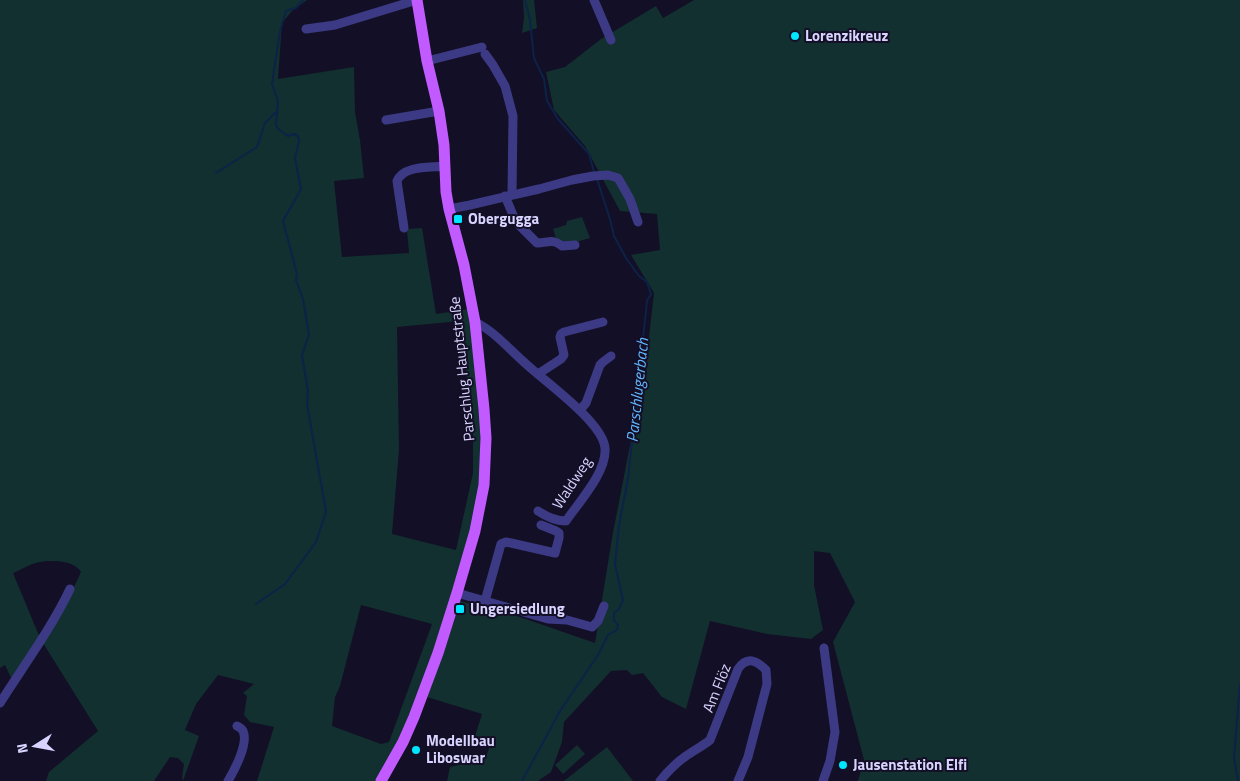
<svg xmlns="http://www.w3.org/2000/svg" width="1240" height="781" font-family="'Titillium Web',sans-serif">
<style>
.green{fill:#12302f;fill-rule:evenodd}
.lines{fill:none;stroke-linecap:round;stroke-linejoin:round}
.stream{stroke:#0c2248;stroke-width:2}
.minor{stroke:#3d3a85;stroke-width:9}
.major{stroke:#c25bff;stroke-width:11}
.poi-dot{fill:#00e5ff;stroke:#130f26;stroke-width:2}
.labels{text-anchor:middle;stroke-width:4;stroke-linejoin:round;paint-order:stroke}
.poi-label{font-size:15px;font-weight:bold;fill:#d9d4ff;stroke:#130f26;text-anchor:start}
.street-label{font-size:15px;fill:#d9d4ff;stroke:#130f26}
.water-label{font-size:16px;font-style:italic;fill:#62b6ff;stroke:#130f26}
</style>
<rect width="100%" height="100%" fill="#130f26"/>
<g class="green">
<path d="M 0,0 L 307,0 L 292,11 L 282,23 L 278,79 L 354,67 L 355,112 L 360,140 L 364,178 L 334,181 L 342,257 L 409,253 L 407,229 L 422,228 L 436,314 L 469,309 L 482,412 L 482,477 L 466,554 L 408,726 L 377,781 L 257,781 L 274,727 L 250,722 L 244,715 L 247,696 L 243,693 L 254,684 L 218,675 L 196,704 L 185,730 L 199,736 L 183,781 L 182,777 L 184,764 L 178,758 L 170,757 L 154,781 L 46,781 L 49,772 L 98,731 L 43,643 L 61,615 L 81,572 C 74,560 52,560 40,562 C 31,563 21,570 13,573 L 40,638 L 13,682 L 5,665 L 0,668 ZM 460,321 L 473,429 L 473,473 L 456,550 L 392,534 L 399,450 L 397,327 ZM 361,605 L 432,624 L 389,742 L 381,744 L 332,726 L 335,697 L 340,686 Z"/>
<path d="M 523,0 L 534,0 L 537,28 L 522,33 L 524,18 Z"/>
<path d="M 694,0 L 1240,0 L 1240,781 L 858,781 L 864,760 L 833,642 L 855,602 L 830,553 L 814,551 L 814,585 L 823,630 L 811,639 L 767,634 L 710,621 L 686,709 L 662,697 L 643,673 L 632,675 L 627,670 L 611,671 L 564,722 L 562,742 L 551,772 L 538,781 L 447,781 L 450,767 L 485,759 L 492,741 L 475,736 L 482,714 L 427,697 L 455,619 L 460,601 L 520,617 L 595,643 L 612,538 L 646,363 L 654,293 L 631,255 L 660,250 L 657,214 L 620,211 L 585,146 L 554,110 L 546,72 L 565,67 L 601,39 L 656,6 L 663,18 Z"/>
<path d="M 582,217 L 590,238 L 569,244 L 556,238 L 553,229 L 566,225 L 567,221 Z"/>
<path d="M 577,745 L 585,754 L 563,774 L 555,765 Z"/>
<path d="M 607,747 L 633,781 L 564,781 Z"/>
</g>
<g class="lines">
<g class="stream">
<path d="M 525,0 L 530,20 L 534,58 L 544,79 L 547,101 L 558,119 L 589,154 L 594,172"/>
<path d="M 216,173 L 257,147 L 265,123 L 276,112"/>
<path d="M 256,604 L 285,584 L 316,542 L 326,512 L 307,404 L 308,391 L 302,355 L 309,335 L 303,299 L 296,280 L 297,274 L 283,221 L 301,189 L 295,158 L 299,141 L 298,136 L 294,134 L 288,136 L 278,129 L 276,125 L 278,101 L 272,84 L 280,31 L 286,11 L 296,8 L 303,0"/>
<path d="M 522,781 L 560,711 L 598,655 L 608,635 L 617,630 L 618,625 L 614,620 L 614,613 L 619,609 L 623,600 L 615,564 L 619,525 L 628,479 L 647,301 L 651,294 L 647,282 L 639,276 L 626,258 L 614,236 L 610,219 L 597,179"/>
<path d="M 1238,781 L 1234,758 L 1240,684"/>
</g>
<g class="minor">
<path d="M 594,0 L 611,40"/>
<path d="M 306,29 L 335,25 L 417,0"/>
<path d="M 485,54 L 493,65 L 505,86 L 513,116 L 512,194"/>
<path d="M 427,61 L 482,47"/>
<path d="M 386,120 L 439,111"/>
<path d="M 505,196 L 513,215 L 519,225 L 537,243 C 548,243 552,238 562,246 L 575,245"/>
<path d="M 449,209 L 470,205 L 539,189 L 572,180 L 593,176 L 608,175 L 618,178 L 630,199 L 638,222"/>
<path d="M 404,228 L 397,181 C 404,165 430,168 445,166"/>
<path d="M 475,322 C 493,330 510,350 525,363 C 544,381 603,422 605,448 C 607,472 579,502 566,521 C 555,521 547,517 538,511"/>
<path d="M 538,374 L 561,359 L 564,355 L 560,337 L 561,334 L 564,332 L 603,322"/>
<path d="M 580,410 L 586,403 L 600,365 L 603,362 L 611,356"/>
<path d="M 457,593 L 548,619 L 567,620 L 592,627 L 598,621 L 604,606"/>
<path d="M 485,601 L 501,544 L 506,542 L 511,543 L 555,553 L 559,538 L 559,533 L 556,531 L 541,525"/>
<path d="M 0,703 C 24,665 51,629 70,589"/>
<path d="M 228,781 C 234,771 249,743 243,731 C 242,729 239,727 237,726"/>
<path d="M 660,781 C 668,771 676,763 686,756 C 694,750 703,746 710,740 L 738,669 C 747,656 756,660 766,670 L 767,684 L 748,757 L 738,781"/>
<path d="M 823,781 L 830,761 L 835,732 L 824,648"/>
</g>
<path class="major" d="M 381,781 L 403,742 L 414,717 L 438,653 L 457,593 L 475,531 L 484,485 L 486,438 L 484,409 L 475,322 L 464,265 L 449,209 L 446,192 L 444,145 L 439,111 L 427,61 L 417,0"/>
</g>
<g class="poi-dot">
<circle cx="795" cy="36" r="5"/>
<rect x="453" y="214" width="10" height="10" rx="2.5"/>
<rect x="455" y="604" width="10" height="10" rx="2.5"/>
<circle cx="416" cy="750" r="5"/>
<circle cx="843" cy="765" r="5"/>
</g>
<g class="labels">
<g class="poi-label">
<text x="805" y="41">Lorenzikreuz</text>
<text x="468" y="224">Obergugga</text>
<text x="470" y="614">Ungersiedlung</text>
<text x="426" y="746">Modellbau<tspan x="426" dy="17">Liboswar</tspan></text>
<text x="853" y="770">Jausenstation Elfi</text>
</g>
<g class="street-label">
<text transform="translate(462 369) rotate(-96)" y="5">Parschlug Hauptstraße</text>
<text transform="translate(572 483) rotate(-57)" y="5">Waldweg</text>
<text transform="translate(717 688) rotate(-68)" y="5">Am Flöz</text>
</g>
<g class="water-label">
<text transform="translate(637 390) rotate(-84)" y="6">Parschlugerbach</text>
</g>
</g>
<g transform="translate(35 746) rotate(259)" stroke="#130f26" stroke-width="4" paint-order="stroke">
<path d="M0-4L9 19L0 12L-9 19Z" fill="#d9d4ff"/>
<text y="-8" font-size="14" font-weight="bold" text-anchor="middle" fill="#d9d4ff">N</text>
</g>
</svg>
